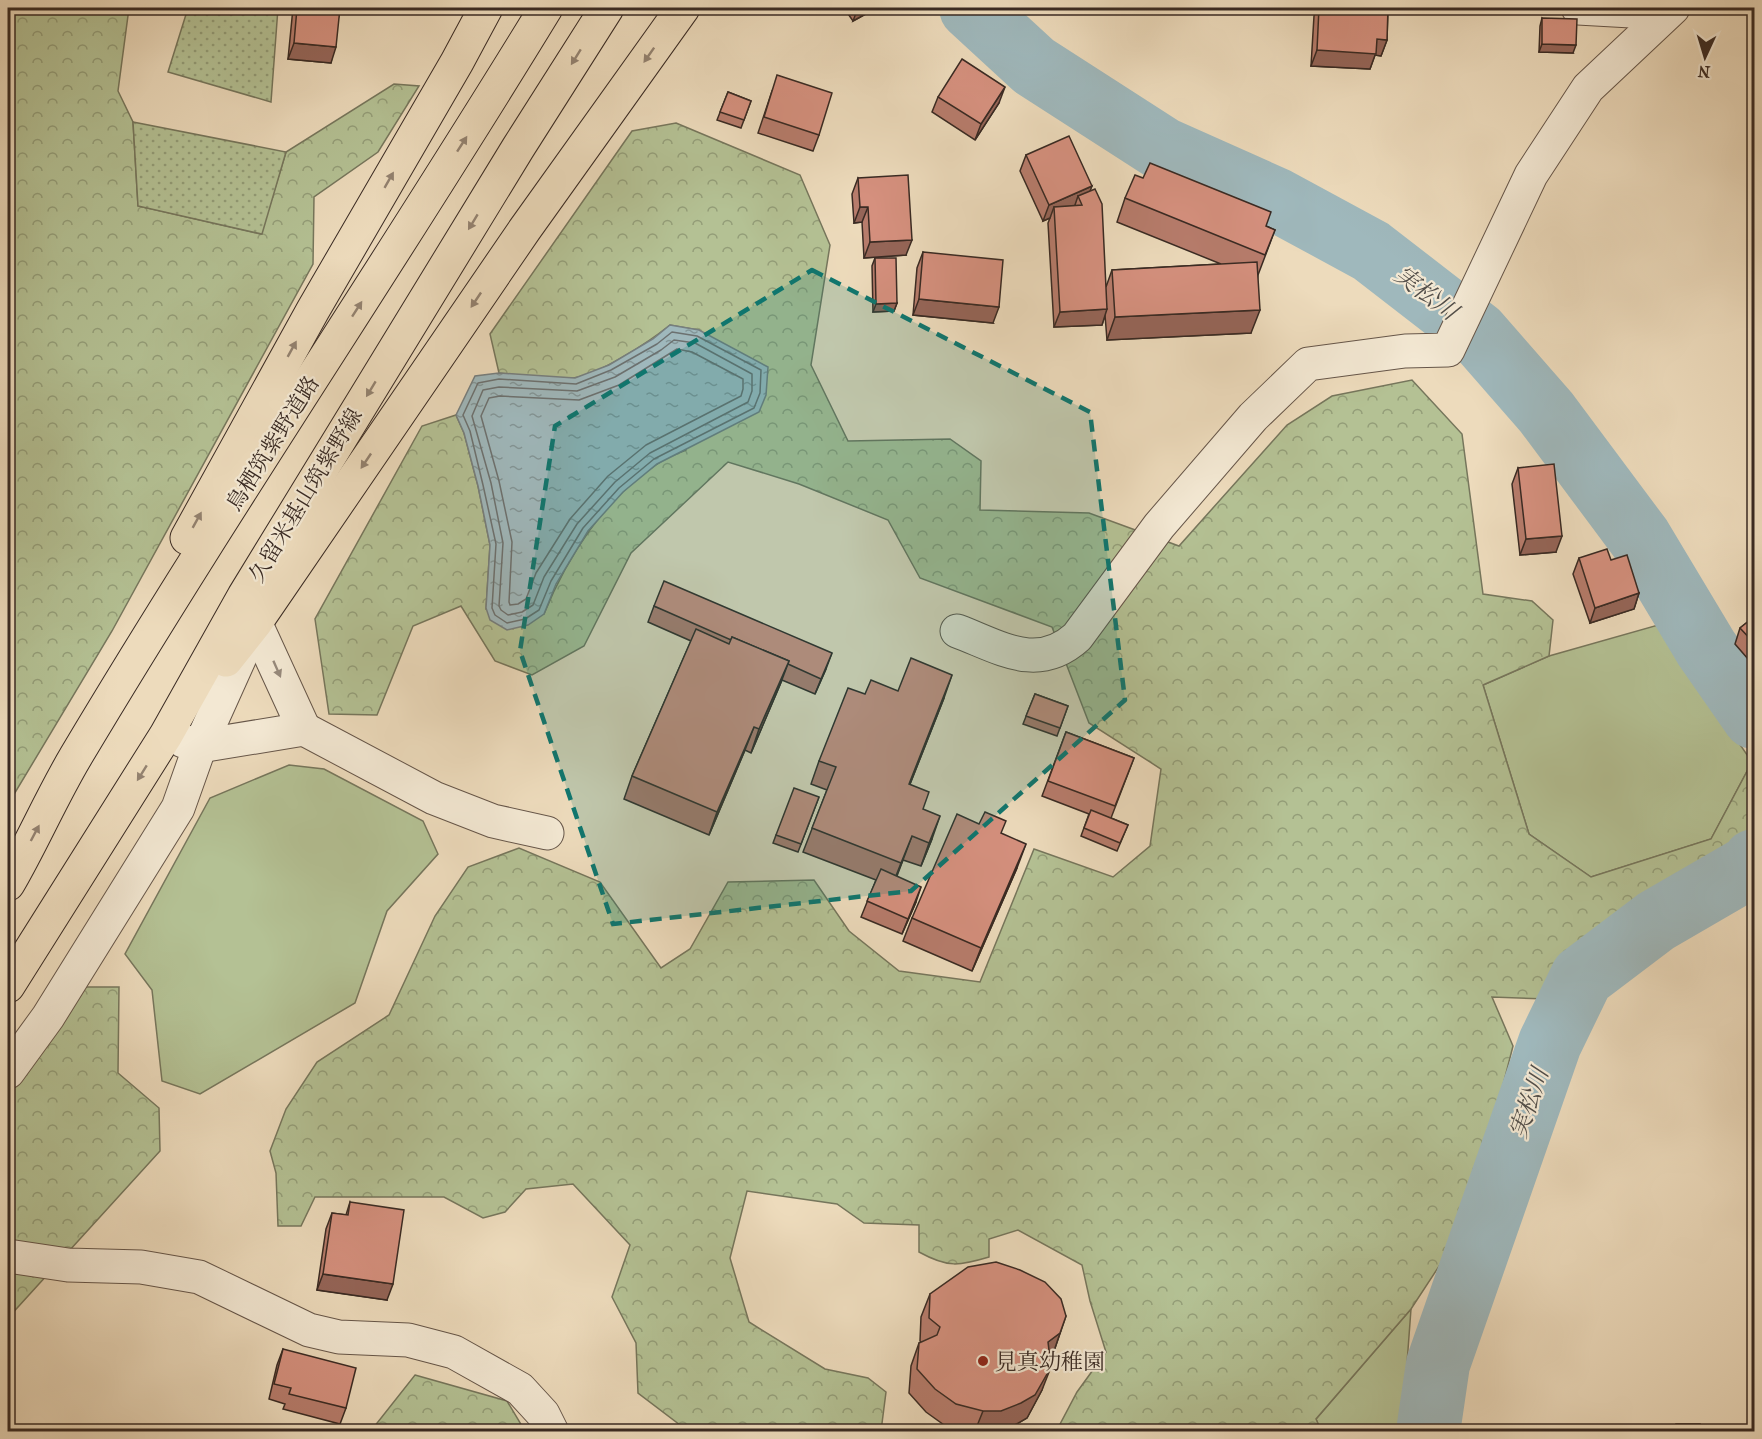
<svg xmlns="http://www.w3.org/2000/svg" width="1762" height="1439" font-family="'IM FELL French Canon','Noto Serif JP',serif">
<style>
.grass{fill:#b4c194;stroke:#76765c;stroke-width:1.5}
.forest{fill:url(#forest-crowns);stroke:#76765c;stroke-width:1.5}
.garden{fill:url(#garden-dots);stroke:#76765c;stroke-width:1.5}
.water{fill:url(#water-ripples);stroke:#767f7f;stroke-width:1.5}
.lines{fill:none;stroke-linecap:round;stroke-linejoin:round}
.shore{stroke:#6c7170;stroke-width:1.5}
.river{stroke:#9fb8bc;stroke-width:64}
.minor-casing{stroke:#665649;stroke-width:35}
.major-casing{stroke:#392a23;stroke-width:35}
.minor{stroke:#f3e8d3;stroke-width:33}
.major{stroke:#eddbbc;stroke-width:33}
.wall{fill:#b77c6c;stroke:#392a23;stroke-width:1.5}
.shaded-wall{fill:#956558;stroke:#392a23;stroke-width:1.5}
.building{fill:#d5907e;stroke:#392a23;stroke-width:1.5}
.oneway{fill:#938270}
.oneway2{fill:#96897b}
.marked{fill:#0f766e;fill-opacity:0.2;stroke:#0f766e;stroke-width:4.5;stroke-dasharray:12 8;stroke-linejoin:round}
.poi-dot{fill:#8f2418;stroke:#f3e8d3;stroke-width:2}
.labels{text-anchor:middle;stroke-width:4.5;stroke-linejoin:round;paint-order:stroke}
.street-label{font-size:22px;fill:#392a23;stroke:#f3e8d3}
.poi-label{font-size:22px;fill:#392a23;stroke:#f3e8d3;text-anchor:start}
.water-label{font-size:24px;font-style:italic;fill:#524e49;stroke:#f3e8d3}
</style>
<defs>
<pattern id="forest-crowns" width="20" height="18" patternUnits="userSpaceOnUse" patternTransform="scale(1.5)"><rect width="20" height="18" fill="#b4c194"/><path d="M2 6a3 3 0 1 1 6 0M12 15a3 3 0 1 1 6 0" fill="none" stroke="#939d78"/></pattern>
<pattern id="garden-dots" width="8" height="8" patternUnits="userSpaceOnUse" patternTransform="scale(1.5)"><rect width="8" height="8" fill="#b4c194"/><path d="M2 2h.1M6 6h.1" fill="none" stroke="#939d78" stroke-width="1.8" stroke-linecap="round"/></pattern>
<pattern id="water-ripples" width="26" height="14" patternUnits="userSpaceOnUse" patternTransform="scale(1.5)"><rect width="26" height="14" fill="#9fb8bc"/><path d="M2 4q2-2 4 0t4 0M15 11q2-2 4 0t4 0" fill="none" stroke="#839698"/></pattern>
</defs>
<rect width="100%" height="100%" fill="#eddbbc"/>
<filter id="stains"><feTurbulence type="fractalNoise" baseFrequency=".00333" numOctaves="4"/><feColorMatrix values="0 0 0 0 .2 0 0 0 0 .09 0 0 0 0 .02 0 0 0 .5 -.17"/></filter>
<radialGradient id="worn" r=".72"><stop offset=".6" stop-color="#630" stop-opacity="0"/><stop offset="1" stop-color="#630" stop-opacity=".3"/></radialGradient>
<g class="grass">
<path d="M 1658,625 L 1752,762 L 1711,839 L 1591,877 L 1529,834 L 1483,685 L 1549,656 Z"/>
<path d="M 289,765 L 324,769 L 423,821 L 438,854 L 387,911 L 355,1003 L 200,1094 L 162,1081 L 152,990 L 125,954 L 210,798 Z"/>
<path d="M 1411,1309 L 1402,1431 L 1321,1431 L 1316,1419 Z"/>
</g>
<g class="forest">
<path d="M 8,8 L 129,8 L 118,91 L 133,122 L 138,206 L 261,234 L 286,152 L 394,84 L 419,86 L 378,152 L 314,197 L 313,264 L 112,631 L 13,796 L 8,800 Z"/>
<path d="M 676,123 L 800,175 L 830,245 L 811,365 L 848,441 L 950,439 L 981,461 L 980,510 L 1089,513 L 1179,546 L 1287,425 L 1332,396 L 1412,380 L 1462,434 L 1483,594 L 1532,601 L 1553,620 L 1549,656 L 1483,685 L 1529,834 L 1591,877 L 1711,839 L 1752,762 L 1754,763 L 1754,895 L 1593,994 L 1547,999 L 1492,997 L 1513,1046 L 1468,1222 L 1411,1309 L 1316,1419 L 1321,1431 L 1058,1431 L 1058,1428 L 1077,1392 L 1106,1352 L 1090,1301 L 1082,1265 L 1018,1230 L 989,1239 L 989,1257 C 959,1266 948,1268 919,1252 L 919,1225 L 864,1223 L 837,1204 L 747,1191 L 730,1258 L 749,1322 L 825,1369 L 868,1378 L 886,1392 L 881,1431 L 688,1431 L 638,1393 L 636,1343 L 612,1297 L 630,1245 L 573,1184 L 526,1189 L 505,1212 L 483,1218 L 444,1197 L 315,1197 L 301,1226 L 278,1226 L 276,1173 L 270,1151 L 286,1109 L 317,1062 L 389,1015 L 435,916 L 468,867 L 519,848 L 600,882 L 661,968 L 690,949 L 728,882 L 814,880 L 849,931 L 899,971 L 980,982 L 1034,849 L 1113,877 L 1150,846 L 1161,769 L 1089,723 L 1052,627 L 920,578 L 888,520 L 799,484 L 728,462 L 631,553 L 584,646 L 532,675 L 495,661 L 461,606 L 413,626 L 377,715 L 329,714 L 315,619 L 422,426 L 456,415 L 464,433 L 478,486 L 490,545 L 486,609 L 544,614 C 567,557 604,499 657,464 C 666,458 676,454 686,450 L 699,330 L 670,325 C 650,341 598,376 573,378 C 553,380 520,375 499,373 L 490,334 L 632,131 Z"/>
<path d="M 81,987 L 119,987 L 118,1073 L 159,1108 L 160,1151 L 8,1318 L 8,1097 Z"/>
<path d="M 415,1375 L 507,1401 L 525,1431 L 370,1432 Z"/>
</g>
<g class="garden">
<path d="M 188,8 L 278,8 L 271,102 L 168,72 Z"/>
<path d="M 133,122 L 286,152 L 262,234 L 138,206 Z"/>
</g>
<path class="water" d="M 670,325 L 699,330 L 768,367 L 766,395 L 759,412 L 657,464 L 623,492 L 588,531 L 556,584 L 544,614 L 528,625 L 507,630 L 490,620 L 486,608 L 490,545 L 478,486 L 464,433 L 456,415 L 475,376 L 499,373 L 575,378 L 609,365 L 653,339 Z"/>
<g class="lines">
<g class="shore">
<path d="M 672,332 L 697,336 L 761,370 L 760,393 L 754,408 L 654,459 L 619,488 L 583,528 L 551,581 L 539,610 L 525,619 L 507,623 L 495,615 L 492,608 L 496,544 L 483,485 L 470,431 L 463,415 L 478,383 L 499,379 L 576,384 L 611,370 L 657,344 Z"/>
<path d="M 674,340 L 695,343 L 752,374 L 752,391 L 748,402 L 650,453 L 615,482 L 577,524 L 544,577 L 533,605 L 522,612 L 508,615 L 501,610 L 499,606 L 503,543 L 491,483 L 472,416 L 483,390 L 499,387 L 577,391 L 615,377 L 661,350 Z"/>
<path d="M 677,349 L 692,352 L 743,379 L 743,389 L 741,396 L 646,445 L 608,476 L 570,519 L 536,573 L 526,599 L 518,604 L 510,605 L 509,602 L 512,542 L 499,481 L 481,416 L 489,398 L 500,396 L 579,400 L 619,385 Z"/>
</g>
<g class="river">
<path d="M 971,8 L 1034,66 L 1163,149 L 1275,199 L 1371,251 L 1477,333 L 1546,412 L 1640,538 L 1706,648 L 1754,717"/>
<path d="M 1428,1432 L 1438,1364 L 1550,1043 L 1582,977 L 1656,921 L 1751,866 L 1754,861"/>
</g>
<defs>
<g id="minor">
<path d="M 1578,8 L 1667,13"/>
<path d="M 957,631 C 1000,647 1037,673 1077,637 L 1159,526 L 1253,417 L 1308,364 L 1405,351 L 1448,350 L 1531,175 L 1588,88 L 1673,8"/>
<path d="M 304,729 L 434,798 L 493,821 L 547,833"/>
<path d="M 183,741 L 200,746 L 304,729 L 249,609"/>
<path d="M 8,1072 L 48,1017 L 178,808 L 200,746 L 250,635"/>
<path d="M 8,1256 L 68,1265 L 141,1267 L 199,1277 L 309,1330 L 339,1337 L 408,1340 L 454,1352 L 520,1389 L 543,1414 L 552,1432"/>
</g>
<g id="major">
<path d="M 187,538 L 313,310 L 457,62 L 486,8"/>
<path d="M 226,660 L 256,622 L 525,229 L 683,8"/>
<path d="M 8,884 C 32,843 51,798 76,756 C 227,503 393,259 546,8"/>
<path d="M 8,986 L 166,735 L 244,596 L 518,148 L 607,8"/>
</g>
</defs>
<use href="#minor" class="minor-casing"/>
<use href="#major" class="major-casing"/>
<use href="#minor" class="minor"/>
<use href="#major" class="major"/>
</g>
<g class="wall">
<path d="M 293,8 L 340,8 L 331,63 L 288,59 Z"/>
<path d="M 844,8 L 873,8 L 873,10 L 853,21 Z"/>
<path d="M 1317,8 L 1388,8 L 1387,40 L 1381,56 L 1375,55 L 1370,69 L 1311,66 L 1314,16 Z"/>
<path d="M 1542,18 L 1573,53 L 1539,52 L 1540,26 Z"/>
<path d="M 772,91 L 819,135 L 813,151 L 758,133 Z"/>
<path d="M 728,92 L 751,101 L 741,128 L 717,120 Z"/>
<path d="M 938,97 L 999,103 L 975,140 L 932,112 Z"/>
<path d="M 1026,155 L 1090,191 L 1106,287 L 1112,270 L 1221,264 L 1117,222 L 1125,198 L 1266,226 L 1275,230 L 1258,275 L 1251,333 L 1107,340 L 1105,315 L 1102,325 L 1054,327 L 1048,223 L 1050,218 L 1043,221 L 1020,171 Z"/>
<path d="M 858,178 L 906,255 L 864,258 L 862,222 L 854,223 L 852,194 Z"/>
<path d="M 923,252 L 993,323 L 913,315 L 917,268 Z"/>
<path d="M 875,258 L 897,303 L 894,311 L 873,312 L 872,266 Z"/>
<path d="M 1518,468 L 1556,552 L 1520,555 L 1512,484 Z"/>
<path d="M 1579,558 L 1611,560 L 1639,593 L 1634,609 L 1590,623 L 1573,574 Z"/>
<path d="M 654,606 L 826,669 L 815,694 L 782,680 L 751,753 L 745,750 L 709,835 L 624,799 L 632,776 L 691,641 L 648,622 Z"/>
<path d="M 1755,616 L 1755,667 L 1735,644 L 1740,628 Z"/>
<path d="M 898,691 L 944,698 L 910,784 L 923,809 L 932,839 L 921,866 L 903,860 L 897,876 L 916,902 L 902,934 L 861,917 L 876,880 L 803,852 L 827,790 L 811,784 L 819,761 Z"/>
<path d="M 1035,694 L 1068,706 L 1057,736 L 1023,724 Z"/>
<path d="M 1066,732 L 1134,758 L 1111,818 L 1128,825 L 1117,851 L 1081,836 L 1089,814 L 1042,796 Z"/>
<path d="M 819,797 L 798,852 L 773,843 L 776,835 Z"/>
<path d="M 1001,833 L 1017,868 L 972,971 L 903,941 L 912,918 Z"/>
<path d="M 350,1202 L 387,1300 L 317,1290 L 326,1229 L 332,1213 L 346,1215 Z"/>
<path d="M 930,1294 L 1066,1316 L 1052,1357 L 1050,1358 L 1042,1390 L 1027,1418 L 1013,1426 L 999,1431 L 965,1431 L 947,1427 L 926,1412 L 909,1393 L 911,1366 L 919,1343 L 921,1342 L 920,1341 L 921,1317 Z"/>
<path d="M 283,1349 L 346,1408 L 340,1424 L 283,1409 L 285,1404 L 269,1399 L 277,1365 Z"/>
</g>
<g class="shaded-wall">
<path d="M 866,8 L 873,8 L 873,10 L 853,21 L 856,13 Z"/>
<path d="M 1377,39 L 1387,40 L 1381,56 L 1375,55 L 1370,69 L 1311,66 L 1317,50 Z"/>
<path d="M 294,43 L 336,47 L 331,63 L 288,59 Z"/>
<path d="M 1542,44 L 1576,45 L 1573,53 L 1539,52 Z"/>
<path d="M 1005,87 L 999,103 L 975,140 L 981,124 Z"/>
<path d="M 1092,186 L 1086,202 L 1078,196 L 1074,208 L 1054,207 L 1050,218 L 1043,221 L 1049,205 Z"/>
<path d="M 860,207 L 868,207 L 862,222 L 854,223 Z"/>
<path d="M 912,240 L 906,255 L 864,258 L 870,242 Z"/>
<path d="M 919,299 L 999,307 L 993,323 L 913,315 Z"/>
<path d="M 897,303 L 894,311 L 873,312 L 876,304 Z"/>
<path d="M 1107,309 L 1102,325 L 1054,327 L 1060,312 Z"/>
<path d="M 1260,310 L 1251,333 L 1107,340 L 1115,317 Z"/>
<path d="M 1562,536 L 1556,552 L 1520,555 L 1526,539 Z"/>
<path d="M 1639,593 L 1634,609 L 1590,623 L 1595,608 Z"/>
<path d="M 832,653 L 826,669 L 815,694 L 821,679 Z"/>
<path d="M 789,661 L 780,685 L 751,753 L 759,729 Z"/>
<path d="M 952,675 L 944,698 L 901,807 L 909,784 Z"/>
<path d="M 754,727 L 745,750 L 709,835 L 717,812 Z"/>
<path d="M 940,816 L 932,839 L 921,866 L 929,843 Z"/>
<path d="M 912,836 L 903,860 L 892,886 L 901,863 Z"/>
<path d="M 1026,844 L 1017,868 L 972,971 L 981,948 Z"/>
<path d="M 921,887 L 916,902 L 902,934 L 908,919 Z"/>
<path d="M 323,1274 L 393,1284 L 387,1300 L 317,1290 Z"/>
<path d="M 1060,1333 L 1052,1357 L 1039,1365 L 1048,1342 Z"/>
<path d="M 1051,1367 L 1042,1390 L 1027,1418 L 1013,1426 L 999,1431 L 975,1431 L 983,1411 Z"/>
</g>
<g class="building">
<path d="M 297,8 L 340,8 L 336,47 L 294,43 Z"/>
<path d="M 852,8 L 866,8 L 856,13 Z"/>
<path d="M 1319,8 L 1388,8 L 1387,40 L 1377,39 L 1376,54 L 1317,50 Z"/>
<path d="M 1542,18 L 1577,19 L 1576,45 L 1542,44 Z"/>
<path d="M 962,59 L 1005,87 L 981,124 L 938,97 Z"/>
<path d="M 777,75 L 832,93 L 819,135 L 764,117 Z"/>
<path d="M 728,92 L 751,101 L 744,120 L 720,112 Z"/>
<path d="M 1069,136 L 1092,186 L 1049,205 L 1026,155 Z"/>
<path d="M 1150,163 L 1271,212 L 1266,226 L 1275,230 L 1265,255 L 1125,198 L 1135,175 L 1143,178 Z"/>
<path d="M 908,175 L 912,240 L 870,242 L 868,207 L 860,207 L 858,178 Z"/>
<path d="M 1095,189 L 1102,204 L 1107,309 L 1060,312 L 1054,207 L 1082,205 L 1078,196 Z"/>
<path d="M 923,252 L 1003,260 L 999,307 L 919,299 Z"/>
<path d="M 875,258 L 896,258 L 897,303 L 876,304 Z"/>
<path d="M 1257,262 L 1260,310 L 1115,317 L 1112,270 Z"/>
<path d="M 1554,464 L 1562,536 L 1526,539 L 1518,468 Z"/>
<path d="M 1607,549 L 1611,560 L 1627,555 L 1639,593 L 1595,608 L 1579,558 Z"/>
<path d="M 664,581 L 832,653 L 821,679 L 788,664 L 789,661 L 732,637 L 731,640 L 654,606 Z"/>
<path d="M 1755,616 L 1755,644 L 1740,628 Z"/>
<path d="M 696,629 L 729,644 L 732,637 L 789,661 L 759,729 L 754,727 L 717,812 L 632,776 Z"/>
<path d="M 911,658 L 952,675 L 909,784 L 929,792 L 923,809 L 940,816 L 929,843 L 912,836 L 901,863 L 812,828 L 836,767 L 819,761 L 848,688 L 865,694 L 871,680 L 898,691 Z"/>
<path d="M 1035,694 L 1068,706 L 1060,728 L 1026,716 Z"/>
<path d="M 1066,732 L 1134,758 L 1115,806 L 1048,781 Z"/>
<path d="M 794,788 L 819,797 L 801,844 L 776,835 Z"/>
<path d="M 1091,810 L 1128,825 L 1120,843 L 1084,828 Z"/>
<path d="M 985,812 L 1006,821 L 1001,833 L 1026,844 L 981,948 L 912,918 L 957,814 L 979,824 Z"/>
<path d="M 881,869 L 921,887 L 908,919 L 867,901 Z"/>
<path d="M 350,1202 L 404,1210 L 393,1284 L 323,1274 L 332,1213 L 348,1215 Z"/>
<path d="M 996,1262 L 1020,1270 L 1045,1282 L 1061,1299 L 1066,1316 L 1060,1333 L 1048,1342 L 1051,1367 L 1035,1395 L 1021,1403 L 1001,1411 L 983,1411 L 956,1404 L 935,1389 L 917,1369 L 919,1343 L 937,1335 L 940,1327 L 929,1318 L 930,1294 L 968,1267 Z"/>
<path d="M 283,1349 L 356,1368 L 346,1408 L 289,1394 L 291,1388 L 274,1384 Z"/>
<rect x="1676" y="1424" width="24" height="7"/>
</g>
<defs><path id="oneway-solid" d="M-6-.8H1V-3.2L6.5 0L1 3.2V.8H-6Z" transform="scale(1.5)"/></defs>
<g class="oneway">
<use href="#oneway-solid" transform="translate(649 55) rotate(125)"/>
<use href="#oneway-solid" transform="translate(576 57) rotate(122)"/>
<use href="#oneway-solid" transform="translate(462 144) rotate(-57)"/>
<use href="#oneway-solid" transform="translate(389 180) rotate(-60)"/>
<use href="#oneway-solid" transform="translate(473 222) rotate(121)"/>
<use href="#oneway-solid" transform="translate(476 300) rotate(124)"/>
<use href="#oneway-solid" transform="translate(357 309) rotate(-57)"/>
<use href="#oneway-solid" transform="translate(292 349) rotate(-61)"/>
<use href="#oneway-solid" transform="translate(371 389) rotate(121)"/>
<use href="#oneway-solid" transform="translate(366 461) rotate(124)"/>
<use href="#oneway-solid" transform="translate(197 520) rotate(-61)"/>
<use href="#oneway-solid" transform="translate(142 773) rotate(122)"/>
<use href="#oneway-solid" transform="translate(35 833) rotate(-62)"/>
</g>
<use class="oneway2" href="#oneway-solid" transform="translate(277 669) rotate(66)"/>
<path class="marked" d="M 812,270 L 1090,412 L 1125,700 L 911,891 L 613,924 L 520,651 L 555,426 Z"/>
<circle class="poi-dot" cx="983" cy="1361" r="6"/>
<g class="labels">
<g class="street-label">
<text transform="translate(272 443) rotate(-58)" y="8">鳥栖筑紫野道路</text>
<text transform="translate(305 495) rotate(-59)" y="8">久留米基山筑紫野線</text>
</g>
<g class="poi-label">
<text x="995" y="1369">見真幼稚園</text>
</g>
<g class="water-label">
<text transform="translate(1426 293) rotate(37)" y="8">実松川</text>
<text transform="translate(1529 1103) rotate(-71)" y="8">実松川</text>
</g>
</g>
<rect width="1762" height="1439" fill="none" stroke="#eddbbc" stroke-width="30"/>
<rect x="9" y="9" width="1744" height="1421" fill="none" stroke="#392a23" stroke-width="3"/>
<rect x="15" y="15" width="1732" height="1409" fill="none" stroke="#392a23" stroke-width="1.5"/>
<g transform="translate(1705 57) rotate(184)" stroke="#f3e8d3" stroke-width="4.5" paint-order="stroke">
<path d="M0-4.5L10 22L0 15L-10 22Z" fill="#392a23"/>
<text y="-9" font-size="16" font-weight="bold" text-anchor="middle" fill="#392a23">N</text>
</g>
<rect width="100%" height="100%" filter="url(#stains)"/>
<rect width="100%" height="100%" fill="url(#worn)"/>
</svg>
